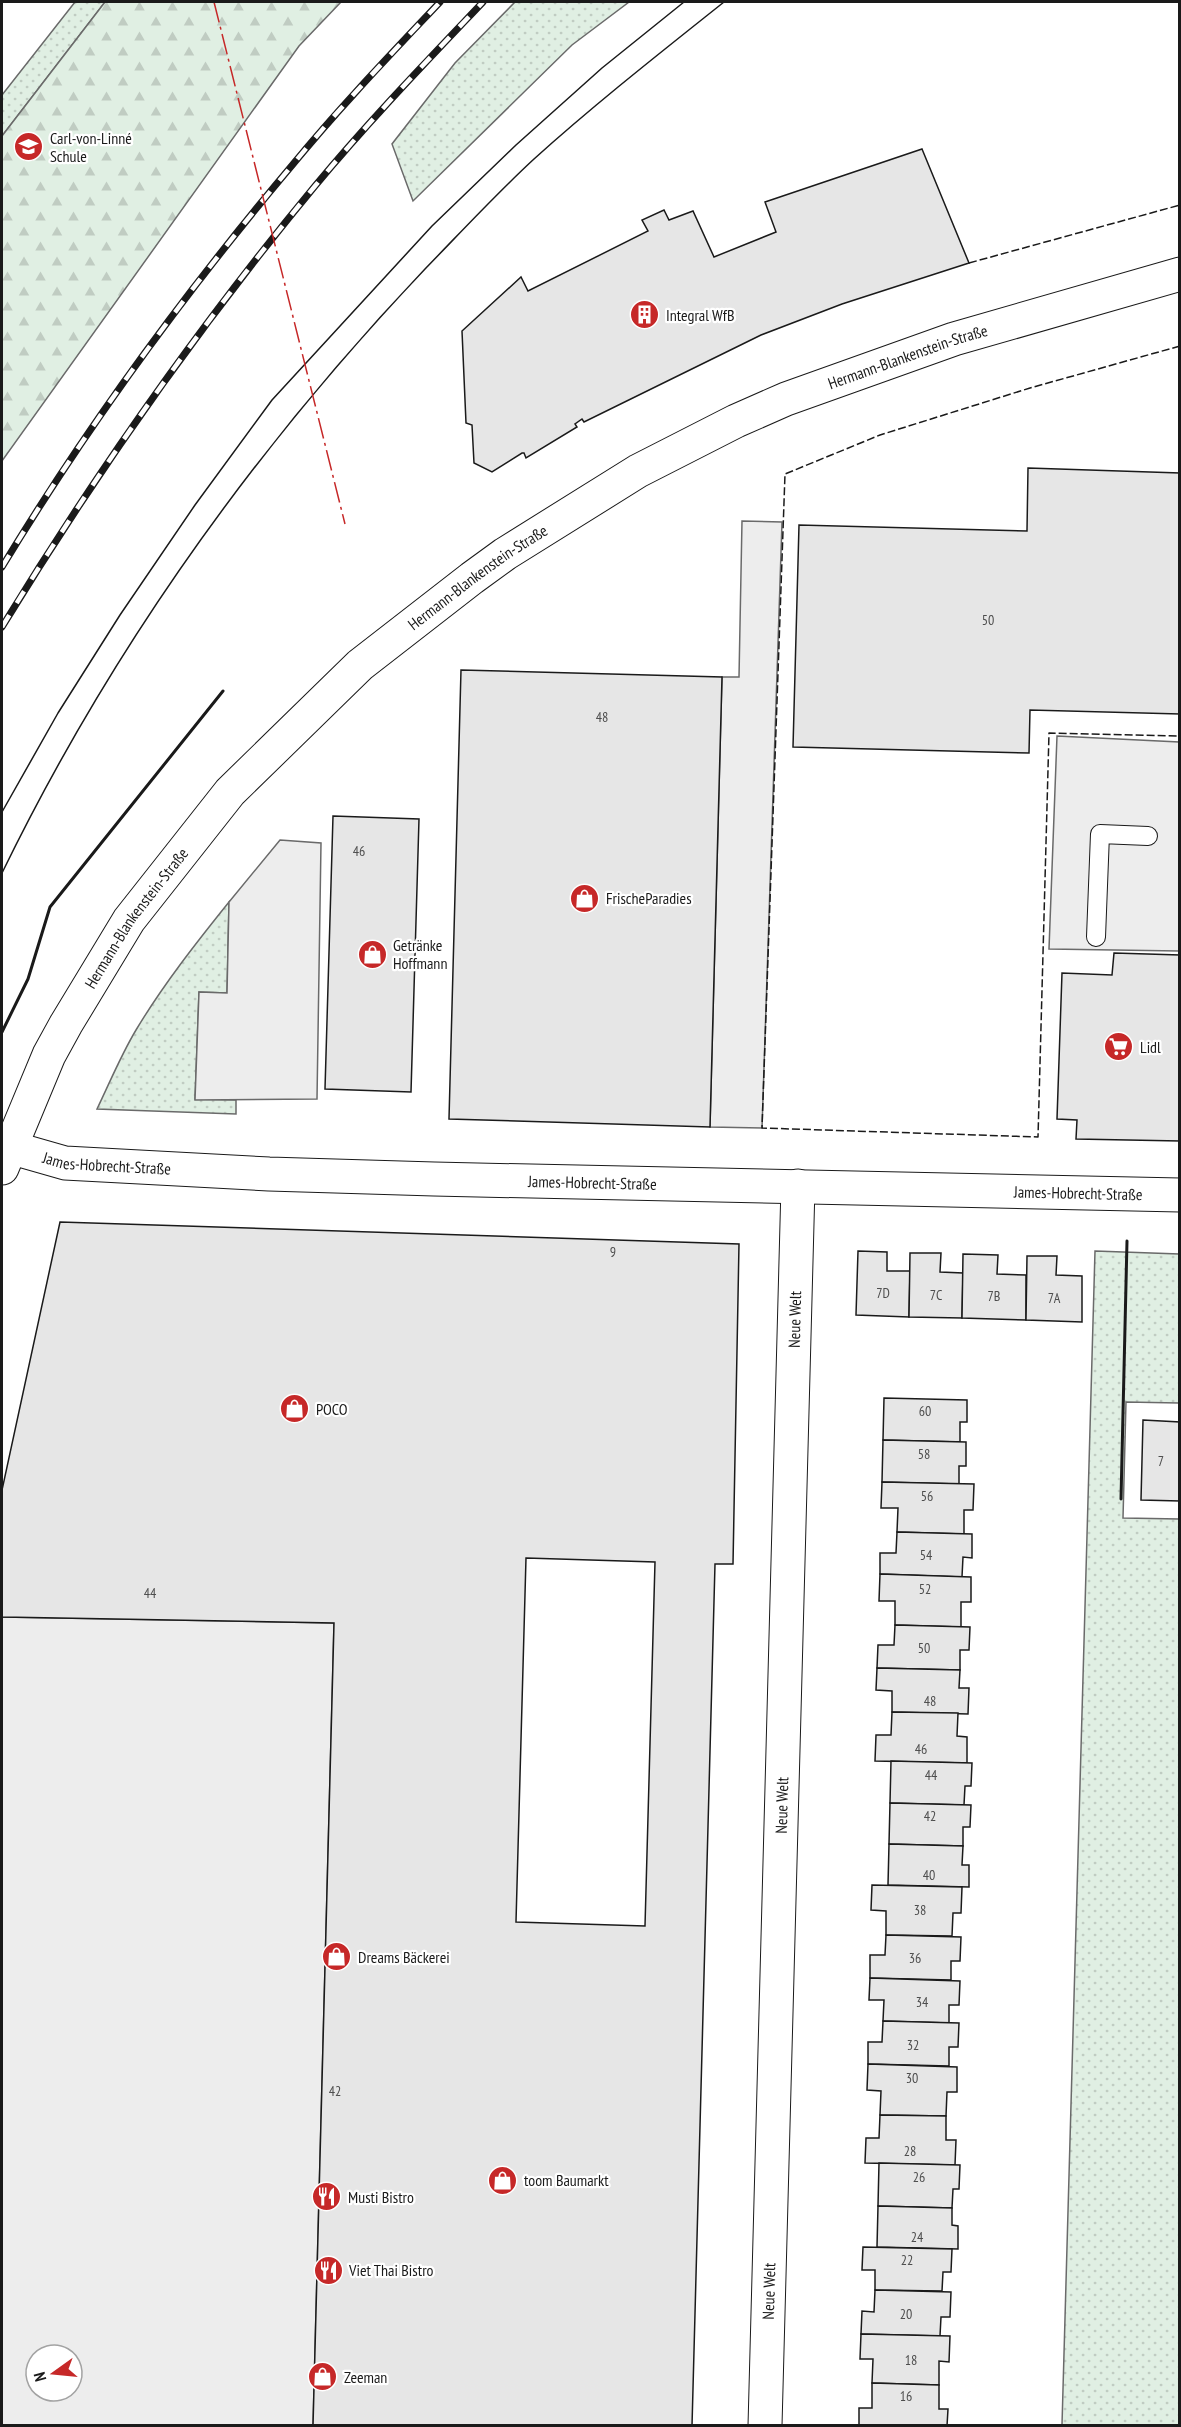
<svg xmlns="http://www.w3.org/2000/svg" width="1181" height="2427" font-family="'PT Sans Narrow',sans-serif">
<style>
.green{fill:url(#green-dots);stroke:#6a6a6a;stroke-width:1.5}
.forest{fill:url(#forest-firs);stroke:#6a6a6a;stroke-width:1.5}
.parking{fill:#ededed;stroke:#6a6a6a;stroke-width:1.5;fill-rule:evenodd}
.building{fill:#e6e6e6;stroke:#1a1a1a;stroke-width:1.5;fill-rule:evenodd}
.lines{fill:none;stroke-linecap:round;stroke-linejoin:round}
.service-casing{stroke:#1a1a1a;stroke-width:20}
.minor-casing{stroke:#1a1a1a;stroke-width:35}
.service{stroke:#fff;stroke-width:18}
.minor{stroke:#fff;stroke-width:33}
.tram{stroke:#1a1a1a;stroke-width:1.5}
.rail-casing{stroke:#1a1a1a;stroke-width:7}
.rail{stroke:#fff;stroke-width:4.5;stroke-dasharray:14;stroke-linecap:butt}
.fence{stroke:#1a1a1a;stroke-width:1.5;stroke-dasharray:8 3;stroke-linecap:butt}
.wall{stroke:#1a1a1a;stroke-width:3}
.power{stroke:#c62828;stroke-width:1.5;stroke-dasharray:21 4.5 3 4.5;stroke-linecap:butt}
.labels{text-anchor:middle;stroke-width:4.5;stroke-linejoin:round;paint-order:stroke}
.number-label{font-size:14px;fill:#4d4d4d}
.poi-label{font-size:16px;fill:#1a1a1a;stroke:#fff;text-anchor:start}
.street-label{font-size:16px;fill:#1a1a1a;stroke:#fff}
</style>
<defs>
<pattern id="green-dots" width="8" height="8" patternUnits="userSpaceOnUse" patternTransform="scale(1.5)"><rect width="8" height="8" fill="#e0efe3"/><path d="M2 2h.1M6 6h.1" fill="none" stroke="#c0ccc2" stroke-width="1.8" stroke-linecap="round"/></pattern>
<pattern id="forest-firs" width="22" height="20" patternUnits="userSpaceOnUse" patternTransform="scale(1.5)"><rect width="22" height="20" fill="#e0efe3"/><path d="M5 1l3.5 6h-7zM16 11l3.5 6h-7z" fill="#c0ccc2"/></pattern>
</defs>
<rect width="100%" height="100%" fill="#fff"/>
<g class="green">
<path d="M 75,2 L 105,2 L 2,136 L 2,95 Z"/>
<path d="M 515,2 L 629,2 L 572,45 L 413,201 L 392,144 L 455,63 Z"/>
<path d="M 229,902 L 227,993 L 199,992 L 195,1099 L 236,1100 L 236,1114 L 97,1109 C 110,1082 121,1055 136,1030 C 163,985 196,943 229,902 Z"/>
<path d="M 1095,1251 L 1179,1254 L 1179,1403 L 1126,1402 L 1123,1518 L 1179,1519 L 1179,2425 L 1062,2425 Z"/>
</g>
<path class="forest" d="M 105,2 L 341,2 L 299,46 L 2,461 L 2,136 Z"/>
<g class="parking">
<path d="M 742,521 L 782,522 L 762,1128 L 710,1127 L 722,677 L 739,677 Z"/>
<path d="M 1057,736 L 1179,742 L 1179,951 L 1049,949 Z"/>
<path d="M 280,840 L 321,843 L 317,1099 L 195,1100 L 199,992 L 227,993 L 229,902 Z"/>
<path d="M 2,1617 L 334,1623 L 313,2425 L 2,2425 ZM 36,2355 L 72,2355 L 72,2391 L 36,2391 Z"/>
</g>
<g class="building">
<path d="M 922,149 L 969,263 L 842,304 L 761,335 L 584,422 L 582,419 L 575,424 L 577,427 L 526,458 L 524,453 L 522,453 L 492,472 L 474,463 L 472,425 L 466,423 L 462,331 L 521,277 L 528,291 L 648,231 L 642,220 L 664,210 L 669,220 L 693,211 L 714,257 L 776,232 L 765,202 Z"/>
<path d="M 1028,468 L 1180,473 L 1180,714 L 1030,710 L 1029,753 L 793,747 L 799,525 L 1027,531 Z"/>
<path d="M 461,670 L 722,677 L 710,1127 L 449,1119 Z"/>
<path d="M 333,816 L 419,819 L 411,1092 L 325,1089 Z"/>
<path d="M 1114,953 L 1180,955 L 1180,1141 L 1076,1139 L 1077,1120 L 1057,1119 L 1062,973 L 1112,975 Z"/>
<path d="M 60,1222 L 739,1244 L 733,1564 L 715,1564 L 692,2426 L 313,2426 L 334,1623 L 2,1617 L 2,1490 ZM 526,1558 L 655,1562 L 645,1926 L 516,1922 Z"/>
<path d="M 858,1251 L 887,1252 L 887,1271 L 910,1271 L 909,1317 L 856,1315 Z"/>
<path d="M 910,1253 L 941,1253 L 940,1272 L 963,1273 L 962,1318 L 909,1317 Z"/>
<path d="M 963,1254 L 998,1255 L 997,1274 L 1026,1275 L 1026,1320 L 962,1318 Z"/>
<path d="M 1027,1256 L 1057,1256 L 1056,1275 L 1082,1276 L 1082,1322 L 1026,1320 Z"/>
<path d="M 884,1398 L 967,1400 L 967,1422 L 960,1422 L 960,1442 L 883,1440 Z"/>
<path d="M 1143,1420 L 1180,1422 L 1180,1501 L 1141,1500 Z"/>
<path d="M 883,1440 L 966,1442 L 966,1466 L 959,1466 L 959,1484 L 882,1482 Z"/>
<path d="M 882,1482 L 974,1484 L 973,1510 L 964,1510 L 964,1534 L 897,1532 L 898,1508 L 881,1508 Z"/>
<path d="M 897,1532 L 972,1534 L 972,1558 L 963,1557 L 962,1577 L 880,1574 L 880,1553 L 896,1553 Z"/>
<path d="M 880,1574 L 971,1577 L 971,1602 L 961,1602 L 961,1627 L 895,1625 L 895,1601 L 879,1601 Z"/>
<path d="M 895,1625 L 970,1627 L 969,1650 L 960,1650 L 960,1670 L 877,1668 L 878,1645 L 894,1645 Z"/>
<path d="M 877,1668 L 960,1670 L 959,1688 L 969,1688 L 968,1714 L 892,1712 L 892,1691 L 876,1690 Z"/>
<path d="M 892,1712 L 958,1713 L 957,1736 L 967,1737 L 967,1763 L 875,1761 L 876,1735 L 891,1735 Z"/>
<path d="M 891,1761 L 972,1763 L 971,1786 L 965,1786 L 964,1805 L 890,1803 Z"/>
<path d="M 890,1803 L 971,1805 L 970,1827 L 963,1827 L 963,1846 L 889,1844 Z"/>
<path d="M 889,1844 L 963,1846 L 962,1865 L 969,1865 L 969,1887 L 888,1885 Z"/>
<path d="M 872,1885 L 962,1887 L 961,1913 L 953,1913 L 952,1936 L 886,1935 L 886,1911 L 871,1910 Z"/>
<path d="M 886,1935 L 961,1937 L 960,1961 L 951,1961 L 951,1980 L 870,1978 L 870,1955 L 885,1955 Z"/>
<path d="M 870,1978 L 960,1981 L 959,2005 L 949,2005 L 949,2023 L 883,2021 L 884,2000 L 869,2000 Z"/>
<path d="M 883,2021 L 959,2023 L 958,2047 L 949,2047 L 949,2066 L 868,2064 L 868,2042 L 882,2042 Z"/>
<path d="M 868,2064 L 957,2067 L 957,2092 L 947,2092 L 946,2116 L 880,2115 L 881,2091 L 867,2090 Z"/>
<path d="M 880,2115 L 946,2116 L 946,2140 L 956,2140 L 955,2165 L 865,2163 L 866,2138 L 879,2138 Z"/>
<path d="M 879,2163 L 960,2165 L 959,2189 L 953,2189 L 952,2208 L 878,2206 Z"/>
<path d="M 878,2206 L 952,2208 L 952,2225 L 958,2226 L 958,2249 L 877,2247 Z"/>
<path d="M 863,2247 L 952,2249 L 951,2272 L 943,2272 L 942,2291 L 875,2290 L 875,2270 L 862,2270 Z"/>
<path d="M 875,2290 L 951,2292 L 950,2317 L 941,2317 L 940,2336 L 861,2334 L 862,2311 L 874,2312 Z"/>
<path d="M 861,2334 L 950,2336 L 949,2362 L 939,2361 L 939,2385 L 872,2383 L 873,2359 L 860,2359 Z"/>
<path d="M 872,2383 L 939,2385 L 939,2409 L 948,2409 L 947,2426 L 859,2426 L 859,2408 L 872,2408 Z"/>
</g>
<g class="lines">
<defs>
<path id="service" d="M 1096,937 L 1100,834 L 1148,836"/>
<g id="minor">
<path id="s1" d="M 9,1147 L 65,1163 L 269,1174 L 434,1179 L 1180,1195"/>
<path id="s2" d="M 2,1168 L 49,1055 L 66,1024 L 129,920 L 230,792 L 360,665 L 472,578 L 505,554 L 638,471 L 736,421 L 786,399 L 954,339 L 1180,274"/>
<path id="s3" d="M 765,2426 L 798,1186"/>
</g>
</defs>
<use href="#service" class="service-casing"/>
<use href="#minor" class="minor-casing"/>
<use href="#service" class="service"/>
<use href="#minor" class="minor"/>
<g class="tram">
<path d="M 2,812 L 58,713 L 120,615 L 195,505 L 272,400 L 432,226 L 516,145 L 602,68 L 684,2"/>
<path d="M 2,873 C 110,651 255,448 425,269 C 461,232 496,194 534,159 C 595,104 660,53 724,2"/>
</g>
<defs>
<g id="rail">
<path d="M 2,567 C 88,425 187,290 294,163 C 340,107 390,55 440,2"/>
<path d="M 2,627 C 96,473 200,325 315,186 C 368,122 426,62 483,2"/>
</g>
</defs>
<use href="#rail" class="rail-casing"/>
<use href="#rail" class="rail"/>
<g class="fence">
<path d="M 969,263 L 1180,205"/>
<path d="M 1180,346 L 1030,388 L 880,435 L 785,474 L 762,1128 L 1038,1137 L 1049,733 L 1180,736"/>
</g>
<g class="wall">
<path d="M 2,1032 L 28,979 L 50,907 L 223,691"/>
<path d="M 1121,1499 L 1127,1241"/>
</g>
<path class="power" d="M 214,2 L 345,524"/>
</g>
<defs>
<symbol id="school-disc" viewBox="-11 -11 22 22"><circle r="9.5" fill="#c62828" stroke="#fff"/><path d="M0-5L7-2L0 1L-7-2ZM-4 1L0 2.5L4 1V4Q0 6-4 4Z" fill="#fff"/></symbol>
<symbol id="building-disc" viewBox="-11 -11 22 22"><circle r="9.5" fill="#c62828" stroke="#fff"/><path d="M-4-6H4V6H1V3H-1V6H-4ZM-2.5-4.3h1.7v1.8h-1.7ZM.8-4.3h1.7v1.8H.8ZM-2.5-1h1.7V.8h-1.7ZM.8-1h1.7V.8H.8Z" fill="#fff"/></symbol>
<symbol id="shop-disc" viewBox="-11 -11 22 22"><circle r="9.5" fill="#c62828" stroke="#fff"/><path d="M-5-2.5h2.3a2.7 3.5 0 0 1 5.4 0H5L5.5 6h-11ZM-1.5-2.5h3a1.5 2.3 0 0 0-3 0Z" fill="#fff"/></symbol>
<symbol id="supermarket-disc" viewBox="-11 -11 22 22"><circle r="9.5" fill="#c62828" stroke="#fff"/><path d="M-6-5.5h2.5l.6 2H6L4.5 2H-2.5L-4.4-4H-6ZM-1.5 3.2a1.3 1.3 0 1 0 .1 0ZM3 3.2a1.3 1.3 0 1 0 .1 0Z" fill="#fff"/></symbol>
<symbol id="restaurant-disc" viewBox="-11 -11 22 22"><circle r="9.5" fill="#c62828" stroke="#fff"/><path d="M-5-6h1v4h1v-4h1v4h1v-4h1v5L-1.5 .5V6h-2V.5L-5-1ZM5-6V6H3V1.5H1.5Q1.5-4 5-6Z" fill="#fff"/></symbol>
</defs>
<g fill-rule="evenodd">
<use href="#school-disc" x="12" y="130" width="33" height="33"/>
<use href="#building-disc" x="628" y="298" width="33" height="33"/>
<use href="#shop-disc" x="568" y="882" width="33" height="33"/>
<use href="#shop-disc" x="356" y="938" width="33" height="33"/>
<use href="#supermarket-disc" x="1102" y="1030" width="33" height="33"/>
<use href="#shop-disc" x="278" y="1392" width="33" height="33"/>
<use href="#shop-disc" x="320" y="1940" width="33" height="33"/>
<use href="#shop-disc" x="486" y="2164" width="33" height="33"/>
<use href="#restaurant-disc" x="310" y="2180" width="33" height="33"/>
<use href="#restaurant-disc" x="312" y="2254" width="33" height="33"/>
<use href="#shop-disc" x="306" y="2360" width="33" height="33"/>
</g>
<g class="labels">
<g class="number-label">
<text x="988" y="625">50</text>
<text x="602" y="722">48</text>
<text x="359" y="856">46</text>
<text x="613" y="1257">9</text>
<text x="883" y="1298">7D</text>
<text x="936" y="1300">7C</text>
<text x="994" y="1301">7B</text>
<text x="1054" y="1303">7A</text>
<text x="925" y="1416">60</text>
<text x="924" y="1459">58</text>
<text x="1161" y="1466">7</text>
<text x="927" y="1501">56</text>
<text x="926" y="1560">54</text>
<text x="925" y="1594">52</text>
<text x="150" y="1598">44</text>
<text x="924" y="1653">50</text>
<text x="930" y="1706">48</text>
<text x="921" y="1754">46</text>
<text x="931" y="1780">44</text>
<text x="930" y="1821">42</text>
<text x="929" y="1880">40</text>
<text x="920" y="1915">38</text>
<text x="915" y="1963">36</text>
<text x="922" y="2007">34</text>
<text x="913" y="2050">32</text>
<text x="912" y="2083">30</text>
<text x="335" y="2096">42</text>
<text x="910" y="2156">28</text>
<text x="919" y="2182">26</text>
<text x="917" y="2242">24</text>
<text x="907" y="2265">22</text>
<text x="906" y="2319">20</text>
<text x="911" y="2365">18</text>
<text x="906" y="2401">16</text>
</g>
<g class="poi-label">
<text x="50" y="144">Carl-von-Linné<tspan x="50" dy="18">Schule</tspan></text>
<text x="666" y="321">Integral WfB</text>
<text x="606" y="904">FrischeParadies</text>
<text x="393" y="951">Getränke<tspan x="393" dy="18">Hoffmann</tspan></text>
<text x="1140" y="1053">Lidl</text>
<text x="316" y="1415">POCO</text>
<text x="358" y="1963">Dreams Bäckerei</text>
<text x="524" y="2186">toom Baumarkt</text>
<text x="348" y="2203">Musti Bistro</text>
<text x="349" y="2276">Viet Thai Bistro</text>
<text x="344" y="2383">Zeeman</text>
</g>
<g class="street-label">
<text dy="6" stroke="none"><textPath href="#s2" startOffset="1257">Hermann-Blankenstein-Straße</textPath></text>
<text dy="6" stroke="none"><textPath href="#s2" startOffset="771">Hermann-Blankenstein-Straße</textPath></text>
<text dy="6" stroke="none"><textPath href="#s2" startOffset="285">Hermann-Blankenstein-Straße</textPath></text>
<text dy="6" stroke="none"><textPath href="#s1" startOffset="100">James-Hobrecht-Straße</textPath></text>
<text dy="6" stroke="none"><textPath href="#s1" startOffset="586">James-Hobrecht-Straße</textPath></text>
<text dy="6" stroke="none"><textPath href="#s1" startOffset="1072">James-Hobrecht-Straße</textPath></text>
<text dy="6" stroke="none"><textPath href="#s3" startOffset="1107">Neue Welt</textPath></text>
<text dy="6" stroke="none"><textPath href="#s3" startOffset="621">Neue Welt</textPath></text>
<text dy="6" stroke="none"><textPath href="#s3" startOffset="135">Neue Welt</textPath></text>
</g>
</g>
<rect width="1181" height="2427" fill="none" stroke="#1a1a1a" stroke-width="6"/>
<g transform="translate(54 2373) rotate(255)"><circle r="28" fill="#ffffff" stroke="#a3a3a3" stroke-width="1.5"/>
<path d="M0-4.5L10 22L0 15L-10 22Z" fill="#c62828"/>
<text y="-9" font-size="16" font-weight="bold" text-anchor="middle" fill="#1a1a1a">N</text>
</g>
</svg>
